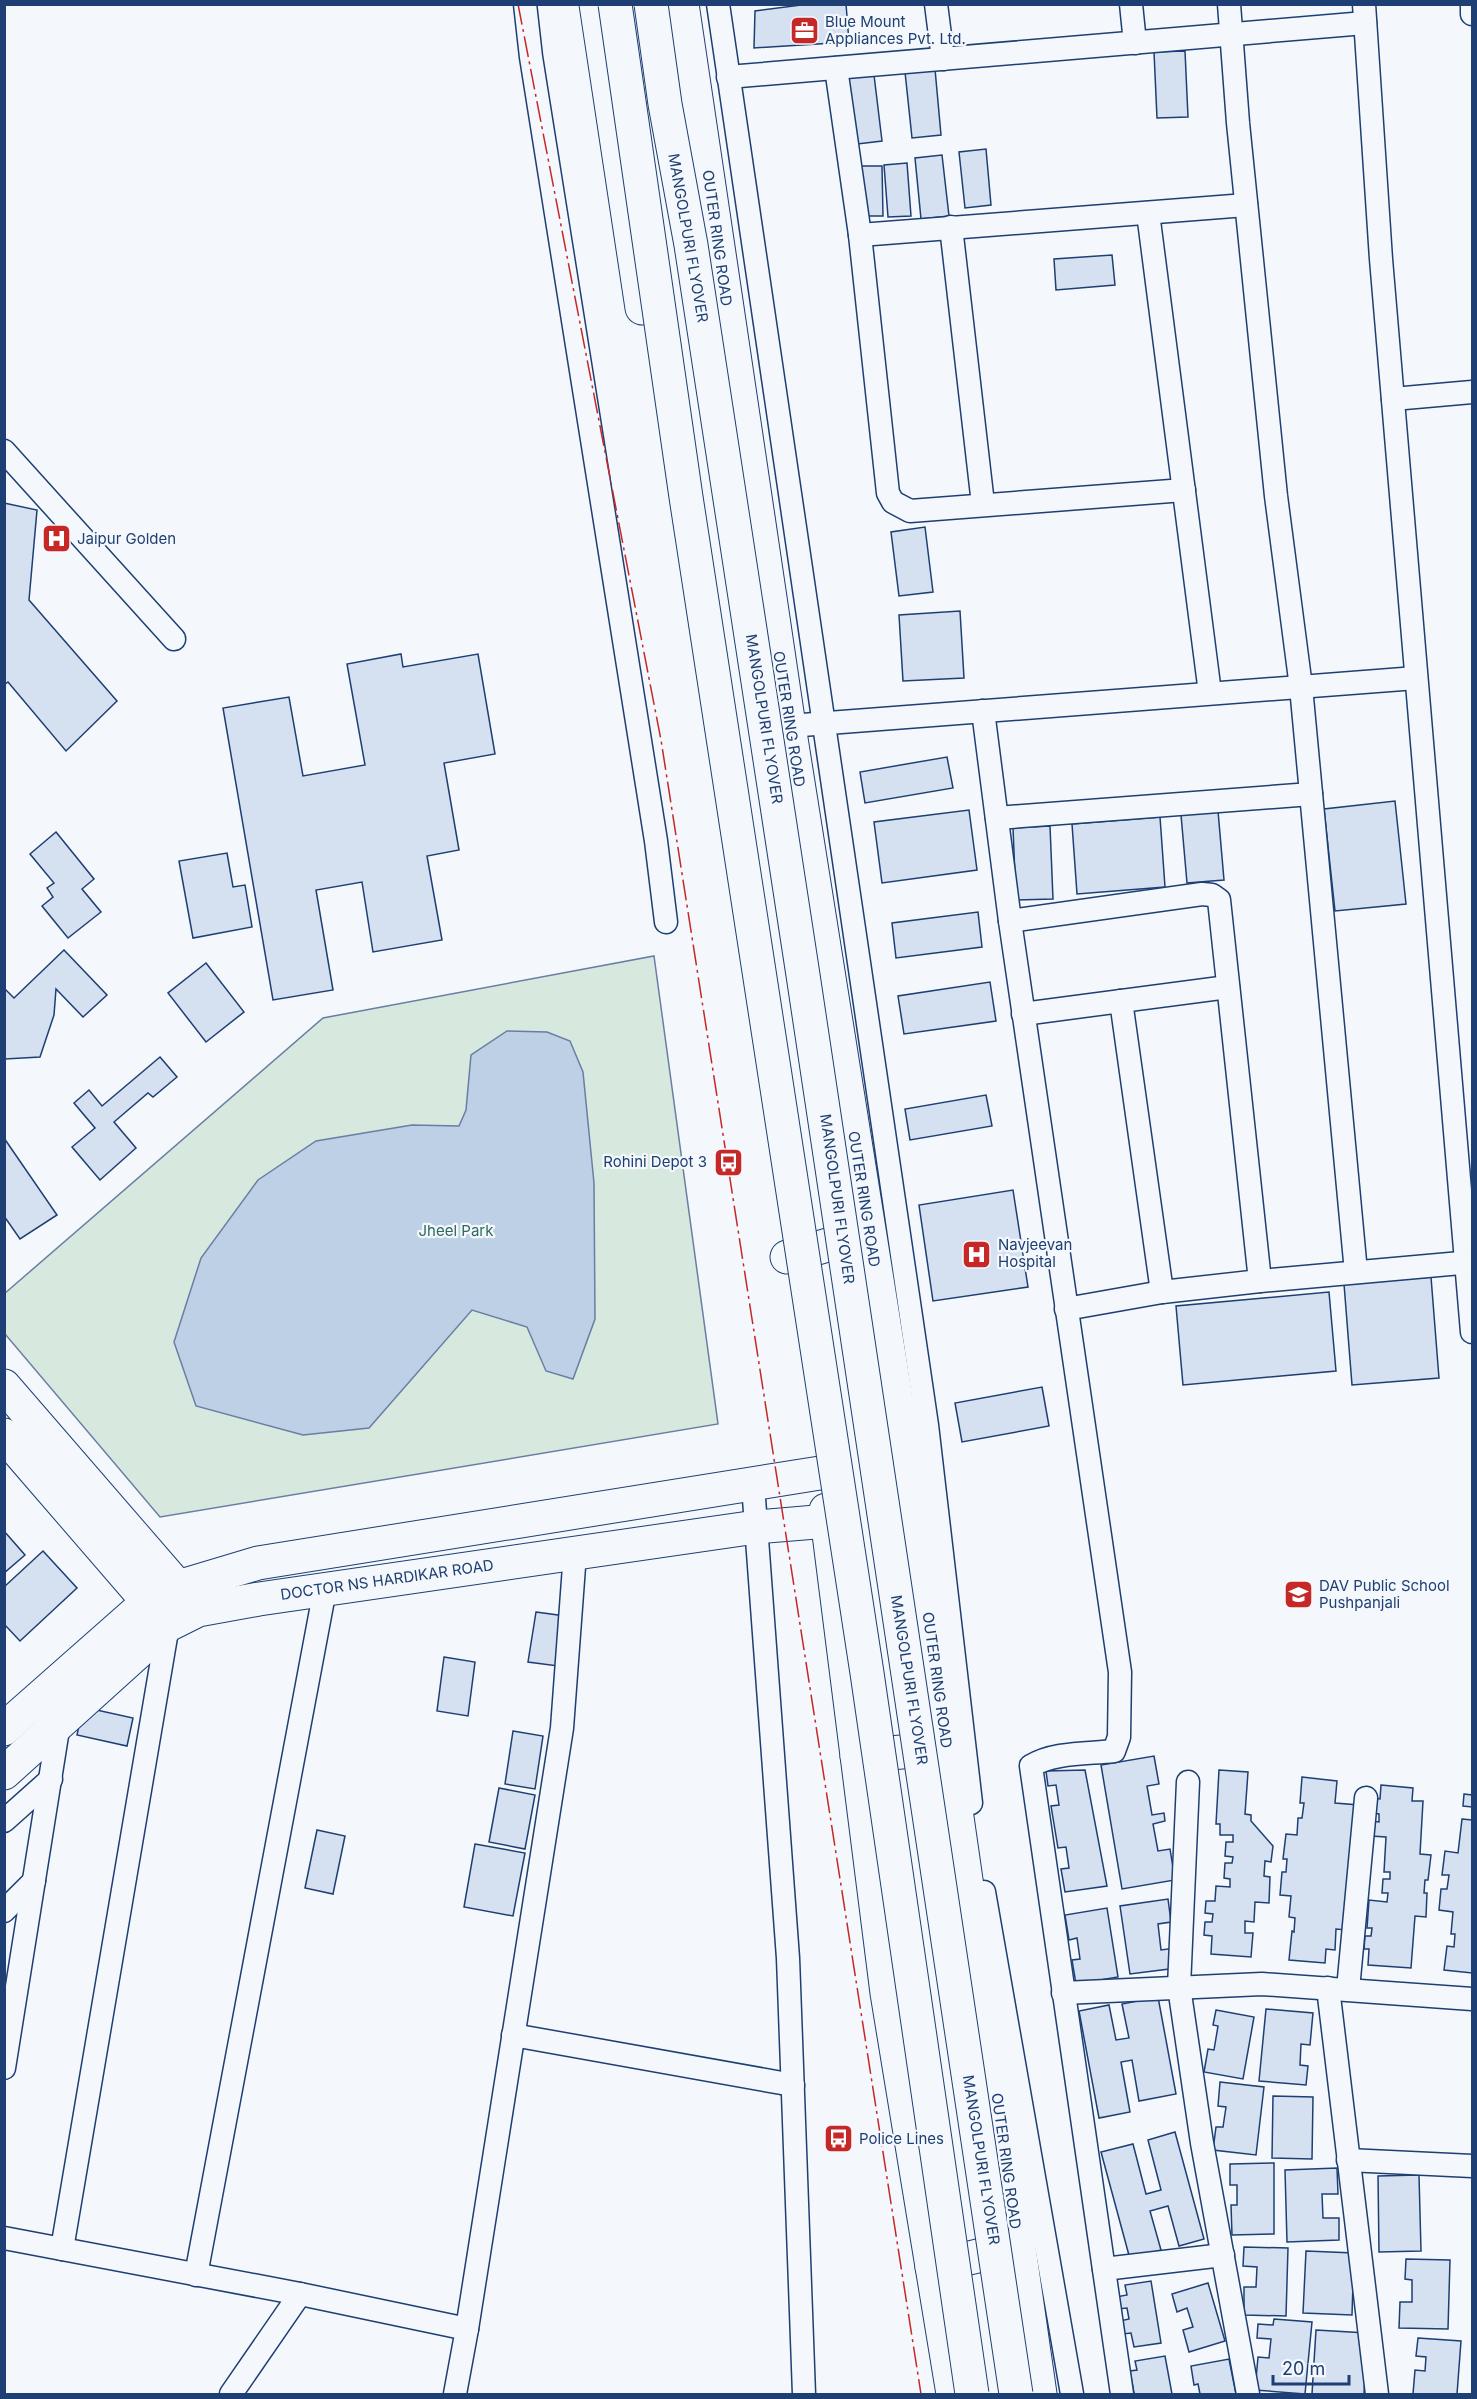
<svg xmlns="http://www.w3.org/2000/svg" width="1477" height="2399" font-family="Inter,sans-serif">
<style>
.green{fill:#d7e8df;stroke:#687fa3;stroke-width:1.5}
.water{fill:#bed0e5;stroke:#687fa3;stroke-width:1.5}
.building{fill:#d5e0f0;stroke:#1d3f73;stroke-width:1.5}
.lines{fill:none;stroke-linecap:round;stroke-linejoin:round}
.street-casing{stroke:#1d3f73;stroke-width:25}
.secondary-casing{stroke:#1d3f73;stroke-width:35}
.primary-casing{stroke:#1d3f73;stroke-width:35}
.street{stroke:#f4f7fb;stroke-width:22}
.secondary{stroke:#f4f7fb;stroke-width:33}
.primary{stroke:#f4f7fb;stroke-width:33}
.highway-bridge-casing{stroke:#1d3f73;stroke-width:35;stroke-linecap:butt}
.highway-bridge{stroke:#f4f7fb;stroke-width:33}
.power{stroke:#c62828;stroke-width:1.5;stroke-dasharray:21 4.5 3 4.5;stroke-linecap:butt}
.labels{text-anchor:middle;stroke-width:4.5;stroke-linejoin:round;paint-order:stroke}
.poi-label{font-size:15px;fill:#1d3f73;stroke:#f4f7fb;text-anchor:start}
.street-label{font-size:15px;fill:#1d3f73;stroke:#f4f7fb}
.park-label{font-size:15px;fill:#2c6c60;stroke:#f4f7fb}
</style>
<rect width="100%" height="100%" fill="#f4f7fb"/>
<path class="green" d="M 654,956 L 718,1424 L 160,1517 L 5,1334 L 4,1294 L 323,1018 Z"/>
<path class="water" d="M 507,1031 L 547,1032 L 570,1041 L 583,1072 L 594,1183 L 595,1319 L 573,1379 L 546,1371 L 527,1327 L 472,1310 L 369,1428 L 303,1435 L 196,1406 L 174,1342 L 201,1258 L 258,1180 L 316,1141 L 412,1125 L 459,1126 L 466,1110 L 471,1055 Z"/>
<g class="building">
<path d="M 809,4 L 846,4 L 849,42 L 754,48 L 755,11 Z"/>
<path d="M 1185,51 L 1188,117 L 1157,118 L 1154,52 Z"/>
<path d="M 935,69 L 941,135 L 912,138 L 905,72 Z"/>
<path d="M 874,75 L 882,141 L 849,145 L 841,79 Z"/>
<path d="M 986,149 L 991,205 L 965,208 L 959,152 Z"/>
<path d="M 942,155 L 949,216 L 921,219 L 915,158 Z"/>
<path d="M 907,163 L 911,216 L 888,217 L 884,165 Z"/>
<path d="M 861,166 L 882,166 L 883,216 L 862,216 Z"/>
<path d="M 1112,255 L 1115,285 L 1056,290 L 1054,259 Z"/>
<path d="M 4,503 L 37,510 L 29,600 L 117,701 L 66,751 L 8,682 L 4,685 Z"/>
<path d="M 925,527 L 933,592 L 899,596 L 891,532 Z"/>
<path d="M 960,611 L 964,678 L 903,681 L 899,615 Z"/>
<path d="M 401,654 L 403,667 L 478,654 L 495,754 L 444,763 L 459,850 L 427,856 L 442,940 L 373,952 L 362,882 L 316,890 L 333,990 L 273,1000 L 223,708 L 289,697 L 303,776 L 365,765 L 347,664 Z"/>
<path d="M 947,757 L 953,788 L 865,803 L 860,772 Z"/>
<path d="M 1395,801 L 1406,904 L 1335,911 L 1324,809 Z"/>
<path d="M 969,810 L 977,870 L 882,883 L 874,822 Z"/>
<path d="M 1218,811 L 1224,880 L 1187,883 L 1181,815 Z"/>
<path d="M 1160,817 L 1165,887 L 1077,894 L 1072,824 Z"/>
<path d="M 1050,826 L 1053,899 L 1016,900 L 1013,828 Z"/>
<path d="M 56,832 L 94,879 L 82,889 L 101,912 L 68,938 L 42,906 L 53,897 L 47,888 L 54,883 L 30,854 Z"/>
<path d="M 227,853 L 233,887 L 245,885 L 252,927 L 193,938 L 179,861 Z"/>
<path d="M 978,912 L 982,947 L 896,958 L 892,923 Z"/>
<path d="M 64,950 L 107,995 L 83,1017 L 56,989 L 54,1015 L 40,1057 L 5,1059 L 4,988 L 14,998 Z"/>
<path d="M 206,963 L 244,1012 L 206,1042 L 168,993 Z"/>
<path d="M 990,982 L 996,1021 L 904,1034 L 898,996 Z"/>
<path d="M 160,1057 L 177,1077 L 153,1097 L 148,1093 L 114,1122 L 136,1148 L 100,1180 L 72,1147 L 95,1128 L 74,1103 L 89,1090 L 102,1106 Z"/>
<path d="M 986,1095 L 992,1126 L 910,1140 L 905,1109 Z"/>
<path d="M 4,1138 L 57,1215 L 20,1239 L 4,1216 Z"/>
<path d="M 1013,1190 L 1028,1287 L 933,1301 L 919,1205 Z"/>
<path d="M 1431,1277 L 1439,1378 L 1352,1385 L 1344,1284 Z"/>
<path d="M 1329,1292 L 1336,1371 L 1183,1385 L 1176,1306 Z"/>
<path d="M 1042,1387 L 1049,1426 L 962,1442 L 955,1403 Z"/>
<path d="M 4,1531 L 25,1555 L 4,1573 Z"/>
<path d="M 43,1551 L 77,1588 L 20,1641 L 4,1624 L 4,1587 Z"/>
<path d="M 536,1612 L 565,1616 L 558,1666 L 528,1662 Z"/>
<path d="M 444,1657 L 475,1662 L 468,1716 L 437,1711 Z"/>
<path d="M 83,1707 L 133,1718 L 127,1746 L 77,1735 Z"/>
<path d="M 513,1731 L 543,1736 L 535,1789 L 505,1784 Z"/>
<path d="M 1154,1756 L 1159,1784 L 1147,1786 L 1152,1815 L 1164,1813 L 1165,1821 L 1153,1824 L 1158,1851 L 1170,1849 L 1175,1880 L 1122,1889 L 1101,1765 Z"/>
<path d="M 1085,1770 L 1107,1886 L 1065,1892 L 1061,1869 L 1069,1868 L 1066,1847 L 1058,1848 L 1051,1806 L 1059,1805 L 1056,1785 L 1048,1786 L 1046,1771 Z"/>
<path d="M 1219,1770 L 1248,1772 L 1245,1814 L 1251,1815 L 1251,1821 L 1273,1846 L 1271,1862 L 1265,1861 L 1264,1876 L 1270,1877 L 1269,1903 L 1255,1902 L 1254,1922 L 1245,1921 L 1245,1933 L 1253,1933 L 1251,1957 L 1211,1954 L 1212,1936 L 1204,1935 L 1205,1922 L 1212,1922 L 1213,1914 L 1205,1913 L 1206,1901 L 1215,1901 L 1216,1886 L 1230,1887 L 1230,1879 L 1224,1878 L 1225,1863 L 1232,1863 L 1233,1857 L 1225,1856 L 1226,1842 L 1233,1842 L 1233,1835 L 1220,1835 L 1220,1824 L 1216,1824 Z"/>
<path d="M 1302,1777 L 1337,1781 L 1335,1803 L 1359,1805 L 1347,1930 L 1336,1929 L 1335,1950 L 1326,1949 L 1325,1963 L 1289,1960 L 1292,1931 L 1294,1932 L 1295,1918 L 1289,1917 L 1291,1896 L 1280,1895 L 1282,1872 L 1286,1872 L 1287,1859 L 1283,1859 L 1286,1834 L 1297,1835 L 1298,1818 L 1302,1818 L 1304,1803 L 1300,1803 Z"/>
<path d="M 1381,1785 L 1413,1788 L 1412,1801 L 1423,1801 L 1420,1854 L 1431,1855 L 1428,1880 L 1425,1880 L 1424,1893 L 1427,1893 L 1426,1917 L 1415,1916 L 1411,1968 L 1368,1965 L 1369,1949 L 1364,1949 L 1365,1936 L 1371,1936 L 1372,1928 L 1367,1928 L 1369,1900 L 1387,1902 L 1388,1893 L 1382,1893 L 1383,1879 L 1390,1879 L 1390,1872 L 1384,1872 L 1386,1837 L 1371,1836 L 1372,1821 L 1379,1822 L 1379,1814 L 1371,1813 L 1372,1798 L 1380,1799 Z"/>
<path d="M 499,1788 L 535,1795 L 525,1849 L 489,1842 Z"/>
<path d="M 1464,1794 L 1472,1795 L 1472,1807 L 1463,1806 Z"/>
<path d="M 1462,1819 L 1472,1820 L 1472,1973 L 1444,1970 L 1447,1946 L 1454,1947 L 1455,1934 L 1451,1934 L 1453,1912 L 1439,1910 L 1441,1889 L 1447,1889 L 1449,1875 L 1442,1875 L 1445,1851 L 1458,1853 Z"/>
<path d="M 317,1830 L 345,1836 L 333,1894 L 305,1888 Z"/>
<path d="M 475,1844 L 525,1853 L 513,1916 L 464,1907 Z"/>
<path d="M 1168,1899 L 1171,1922 L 1158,1924 L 1161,1950 L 1175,1948 L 1177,1968 L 1130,1974 L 1120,1906 Z"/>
<path d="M 1107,1908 L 1118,1977 L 1076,1984 L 1072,1960 L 1080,1959 L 1077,1938 L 1069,1940 L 1065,1915 Z"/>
<path d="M 1158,1997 L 1176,2094 L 1139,2101 L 1132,2060 L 1121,2062 L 1130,2112 L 1099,2118 L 1079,2011 L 1109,2005 L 1116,2040 L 1129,2038 L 1122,2004 Z"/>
<path d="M 1266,2009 L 1313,2013 L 1310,2045 L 1301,2044 L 1300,2065 L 1308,2066 L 1306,2085 L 1259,2081 Z"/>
<path d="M 1216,2010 L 1254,2017 L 1243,2079 L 1204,2072 L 1208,2049 L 1214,2050 L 1218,2026 L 1213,2025 Z"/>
<path d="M 1220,2082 L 1264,2087 L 1256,2155 L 1213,2150 L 1216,2127 L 1223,2127 L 1226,2107 L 1218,2106 Z"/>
<path d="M 1273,2096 L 1313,2097 L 1312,2159 L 1272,2158 Z"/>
<path d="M 1175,2132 L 1204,2239 L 1179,2246 L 1168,2206 L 1150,2211 L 1161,2250 L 1130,2259 L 1101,2152 L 1133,2144 L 1146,2194 L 1161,2190 L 1148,2140 Z"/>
<path d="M 1274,2163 L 1274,2234 L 1232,2235 L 1231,2205 L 1237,2205 L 1237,2185 L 1230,2185 L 1230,2164 Z"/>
<path d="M 1337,2168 L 1338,2194 L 1322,2194 L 1323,2218 L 1339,2218 L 1339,2240 L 1287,2242 L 1285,2170 Z"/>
<path d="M 1419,2175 L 1421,2251 L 1379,2252 L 1378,2176 Z"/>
<path d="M 1244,2247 L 1288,2248 L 1286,2316 L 1244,2315 L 1244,2287 L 1256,2287 L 1257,2267 L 1243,2266 Z"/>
<path d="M 1306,2251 L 1354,2253 L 1352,2315 L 1303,2313 Z"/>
<path d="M 1406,2259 L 1450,2260 L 1448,2329 L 1399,2328 L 1400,2302 L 1412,2302 L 1412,2280 L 1405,2279 Z"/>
<path d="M 1151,2281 L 1161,2343 L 1134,2347 L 1131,2333 L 1123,2334 L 1120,2321 L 1129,2319 L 1127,2308 L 1118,2309 L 1116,2297 L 1127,2295 L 1125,2285 Z"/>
<path d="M 1208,2283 L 1225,2341 L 1189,2352 L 1183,2330 L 1193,2327 L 1187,2308 L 1177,2312 L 1172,2294 Z"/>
<path d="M 1274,2319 L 1312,2322 L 1305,2394 L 1255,2390 L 1258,2357 L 1269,2358 L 1271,2339 L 1257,2338 L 1258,2324 L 1273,2325 Z"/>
<path d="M 1316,2330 L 1367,2333 L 1364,2394 L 1312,2394 Z"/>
<path d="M 1418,2338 L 1461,2341 L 1457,2394 L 1413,2394 L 1415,2370 L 1425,2371 L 1426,2357 L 1416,2356 Z"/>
<path d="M 1165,2356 L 1172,2394 L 1127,2394 L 1134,2393 L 1130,2371 L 1137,2370 L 1135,2361 Z"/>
<path d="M 1229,2359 L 1236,2394 L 1200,2394 L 1198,2384 L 1194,2385 L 1191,2366 Z"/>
</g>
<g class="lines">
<defs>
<g id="street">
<path d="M 525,4 L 531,57 L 656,841 L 666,922"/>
<path d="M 718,4 L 927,1425 L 971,1803"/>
<path d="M 936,4 L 943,59"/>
<path d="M 1131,4 L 1135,43"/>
<path d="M 1229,4 L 1238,123 L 1276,496 L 1301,687 L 1356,1272"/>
<path d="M 1364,4 L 1381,259 L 1472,1332"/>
<path d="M 1472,4 L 1472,14"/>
<path d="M 836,68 L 860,235 L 888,493 L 893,502 L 910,511 L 1184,490"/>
<path d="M 728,77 L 1365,23"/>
<path d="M 1148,213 L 1210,693"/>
<path d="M 951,227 L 983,504"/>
<path d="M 860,235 L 1246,205"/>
<path d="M 1393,399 L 1472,392"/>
<path d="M 4,451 L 174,639"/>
<path d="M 983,711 L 1010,921 L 1120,1672 L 1119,1737 L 1114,1751 C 1087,1754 1054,1752 1031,1766 L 1122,2394"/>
<path d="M 789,726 L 1416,678"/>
<path d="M 997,818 L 1311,794"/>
<path d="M 1010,921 L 1202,894 L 1212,895 L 1219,900 L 1260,1281"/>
<path d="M 1121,1001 L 1162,1292 L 1260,1281 L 1472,1262"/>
<path d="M 1023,1014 L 1228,987"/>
<path d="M 1066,1309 L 1162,1292"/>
<path d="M 753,1485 L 788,1958 L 804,2394"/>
<path d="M 1188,1782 L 1179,1987 L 1202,2143 L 1248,2394"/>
<path d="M 4,1821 L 51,1779"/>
<path d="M 984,1892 L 1072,2394"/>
<path d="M 4,1911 L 34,1881"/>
<path d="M 1328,1988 L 1377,2394"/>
<path d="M 1348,1989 L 1366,1798"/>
<path d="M 1063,1993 L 1262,1984 L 1472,1999"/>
<path d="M 513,2035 L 793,2085"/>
<path d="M 4,2068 L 59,1723"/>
<path d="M 1348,2160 L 1472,2166"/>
<path d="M 4,2238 L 300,2294 L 467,2329 L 455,2394"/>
<path d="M 62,2249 L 168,1625"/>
<path d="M 1104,2269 L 1223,2255"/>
<path d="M 196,2275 L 325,1589"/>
<path d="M 467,2329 L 562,1728 L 575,1553"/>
<path d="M 231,2394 L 300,2294"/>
</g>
<g id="secondary">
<path d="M 4,1386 L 191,1602"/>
<path d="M 4,1435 L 163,1619"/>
<path d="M 4,1729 L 149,1601 L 178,1587 L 258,1563 L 820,1473"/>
<path d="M 4,1773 L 168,1625 L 198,1610 L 259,1599 L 756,1527 L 828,1521"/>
</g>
<g id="primary">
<path d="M 596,4 L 642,308"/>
<path d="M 682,4 L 789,726 L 905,1456 L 1040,2394"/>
<path d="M 787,1257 L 868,1233"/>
<path d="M 826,1510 L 887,1993 L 953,2394"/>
<path d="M 857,1756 L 946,1748"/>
<path d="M 932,2267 L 1019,2246"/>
</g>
</defs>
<use href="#street" class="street-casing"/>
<use href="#secondary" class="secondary-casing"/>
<use href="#primary" class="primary-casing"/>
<use href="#street" class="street"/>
<use href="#secondary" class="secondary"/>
<use href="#primary" class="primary"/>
<defs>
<g id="highway-bridge">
<path d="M 615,4 L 686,497 L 867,1673 L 972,2394"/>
<path d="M 651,4 L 665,104 L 691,245 L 803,975 L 1016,2394"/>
</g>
</defs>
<use href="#highway-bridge" class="highway-bridge-casing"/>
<use href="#highway-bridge" class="highway-bridge"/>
<path class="power" d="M 518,4 L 661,740 L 921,2394"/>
</g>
<defs>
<symbol id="office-square" viewBox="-11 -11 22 22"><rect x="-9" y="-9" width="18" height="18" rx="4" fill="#c62828" stroke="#f4f7fb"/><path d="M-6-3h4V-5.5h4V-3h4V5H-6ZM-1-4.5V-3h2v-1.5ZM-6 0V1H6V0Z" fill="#fff"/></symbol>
<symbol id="hospital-square" viewBox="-11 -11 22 22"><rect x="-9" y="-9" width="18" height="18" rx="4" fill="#c62828" stroke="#f4f7fb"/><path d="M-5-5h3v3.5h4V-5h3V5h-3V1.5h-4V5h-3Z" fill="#fff"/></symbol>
<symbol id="bus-square" viewBox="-11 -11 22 22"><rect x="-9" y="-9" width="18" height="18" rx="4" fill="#c62828" stroke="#f4f7fb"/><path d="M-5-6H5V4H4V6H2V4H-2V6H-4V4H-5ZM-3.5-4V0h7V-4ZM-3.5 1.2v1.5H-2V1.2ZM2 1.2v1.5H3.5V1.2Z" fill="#fff"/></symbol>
<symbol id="school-square" viewBox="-11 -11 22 22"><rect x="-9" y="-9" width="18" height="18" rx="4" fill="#c62828" stroke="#f4f7fb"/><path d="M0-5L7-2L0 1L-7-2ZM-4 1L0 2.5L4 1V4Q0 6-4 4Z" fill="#fff"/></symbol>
</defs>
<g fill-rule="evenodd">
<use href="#office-square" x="788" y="14" width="33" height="33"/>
<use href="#hospital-square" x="40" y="522" width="33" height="33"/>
<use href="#bus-square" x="712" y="1146" width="33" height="33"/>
<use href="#hospital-square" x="960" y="1238" width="33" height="33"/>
<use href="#school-square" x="1282" y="1578" width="33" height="33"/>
<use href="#bus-square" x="822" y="2122" width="33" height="33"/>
</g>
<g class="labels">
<g class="poi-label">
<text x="825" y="27">Blue Mount<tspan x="825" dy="17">Appliances Pvt. Ltd.</tspan></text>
<text x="77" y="544">Jaipur Golden</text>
<text x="707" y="1167" text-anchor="end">Rohini Depot 3</text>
<text x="998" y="1250">Navjeevan<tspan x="998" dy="17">Hospital</tspan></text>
<text x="1319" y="1591">DAV Public School<tspan x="1319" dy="17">Pushpanjali</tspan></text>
<text x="859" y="2144">Police Lines</text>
</g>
<g class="street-label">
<text transform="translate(688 238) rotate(80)" y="5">MANGOLPURI FLYOVER</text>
<text transform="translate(717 238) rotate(82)" y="5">OUTER RING ROAD</text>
<text transform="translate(764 719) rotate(81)" y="5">MANGOLPURI FLYOVER</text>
<text transform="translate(789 719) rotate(81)" y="5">OUTER RING ROAD</text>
<text transform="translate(837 1199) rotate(82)" y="5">MANGOLPURI FLYOVER</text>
<text transform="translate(864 1199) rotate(81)" y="5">OUTER RING ROAD</text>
<text transform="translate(387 1580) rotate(-8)" y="5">DOCTOR NS HARDIKAR ROAD</text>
<text transform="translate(909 1680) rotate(81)" y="5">MANGOLPURI FLYOVER</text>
<text transform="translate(937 1680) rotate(82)" y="5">OUTER RING ROAD</text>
<text transform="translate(981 2160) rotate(81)" y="5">MANGOLPURI FLYOVER</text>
<text transform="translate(1006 2161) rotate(82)" y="5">OUTER RING ROAD</text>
</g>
<g class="park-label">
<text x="456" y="1236">Jheel Park</text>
</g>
</g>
<rect width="1477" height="2399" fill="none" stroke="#1d3f73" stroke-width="12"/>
<path d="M1273 2375v9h76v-9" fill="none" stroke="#1d3f73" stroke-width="3"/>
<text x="1282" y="2375" font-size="18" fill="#1d3f73" stroke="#f4f7fb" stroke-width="4.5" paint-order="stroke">20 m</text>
</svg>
